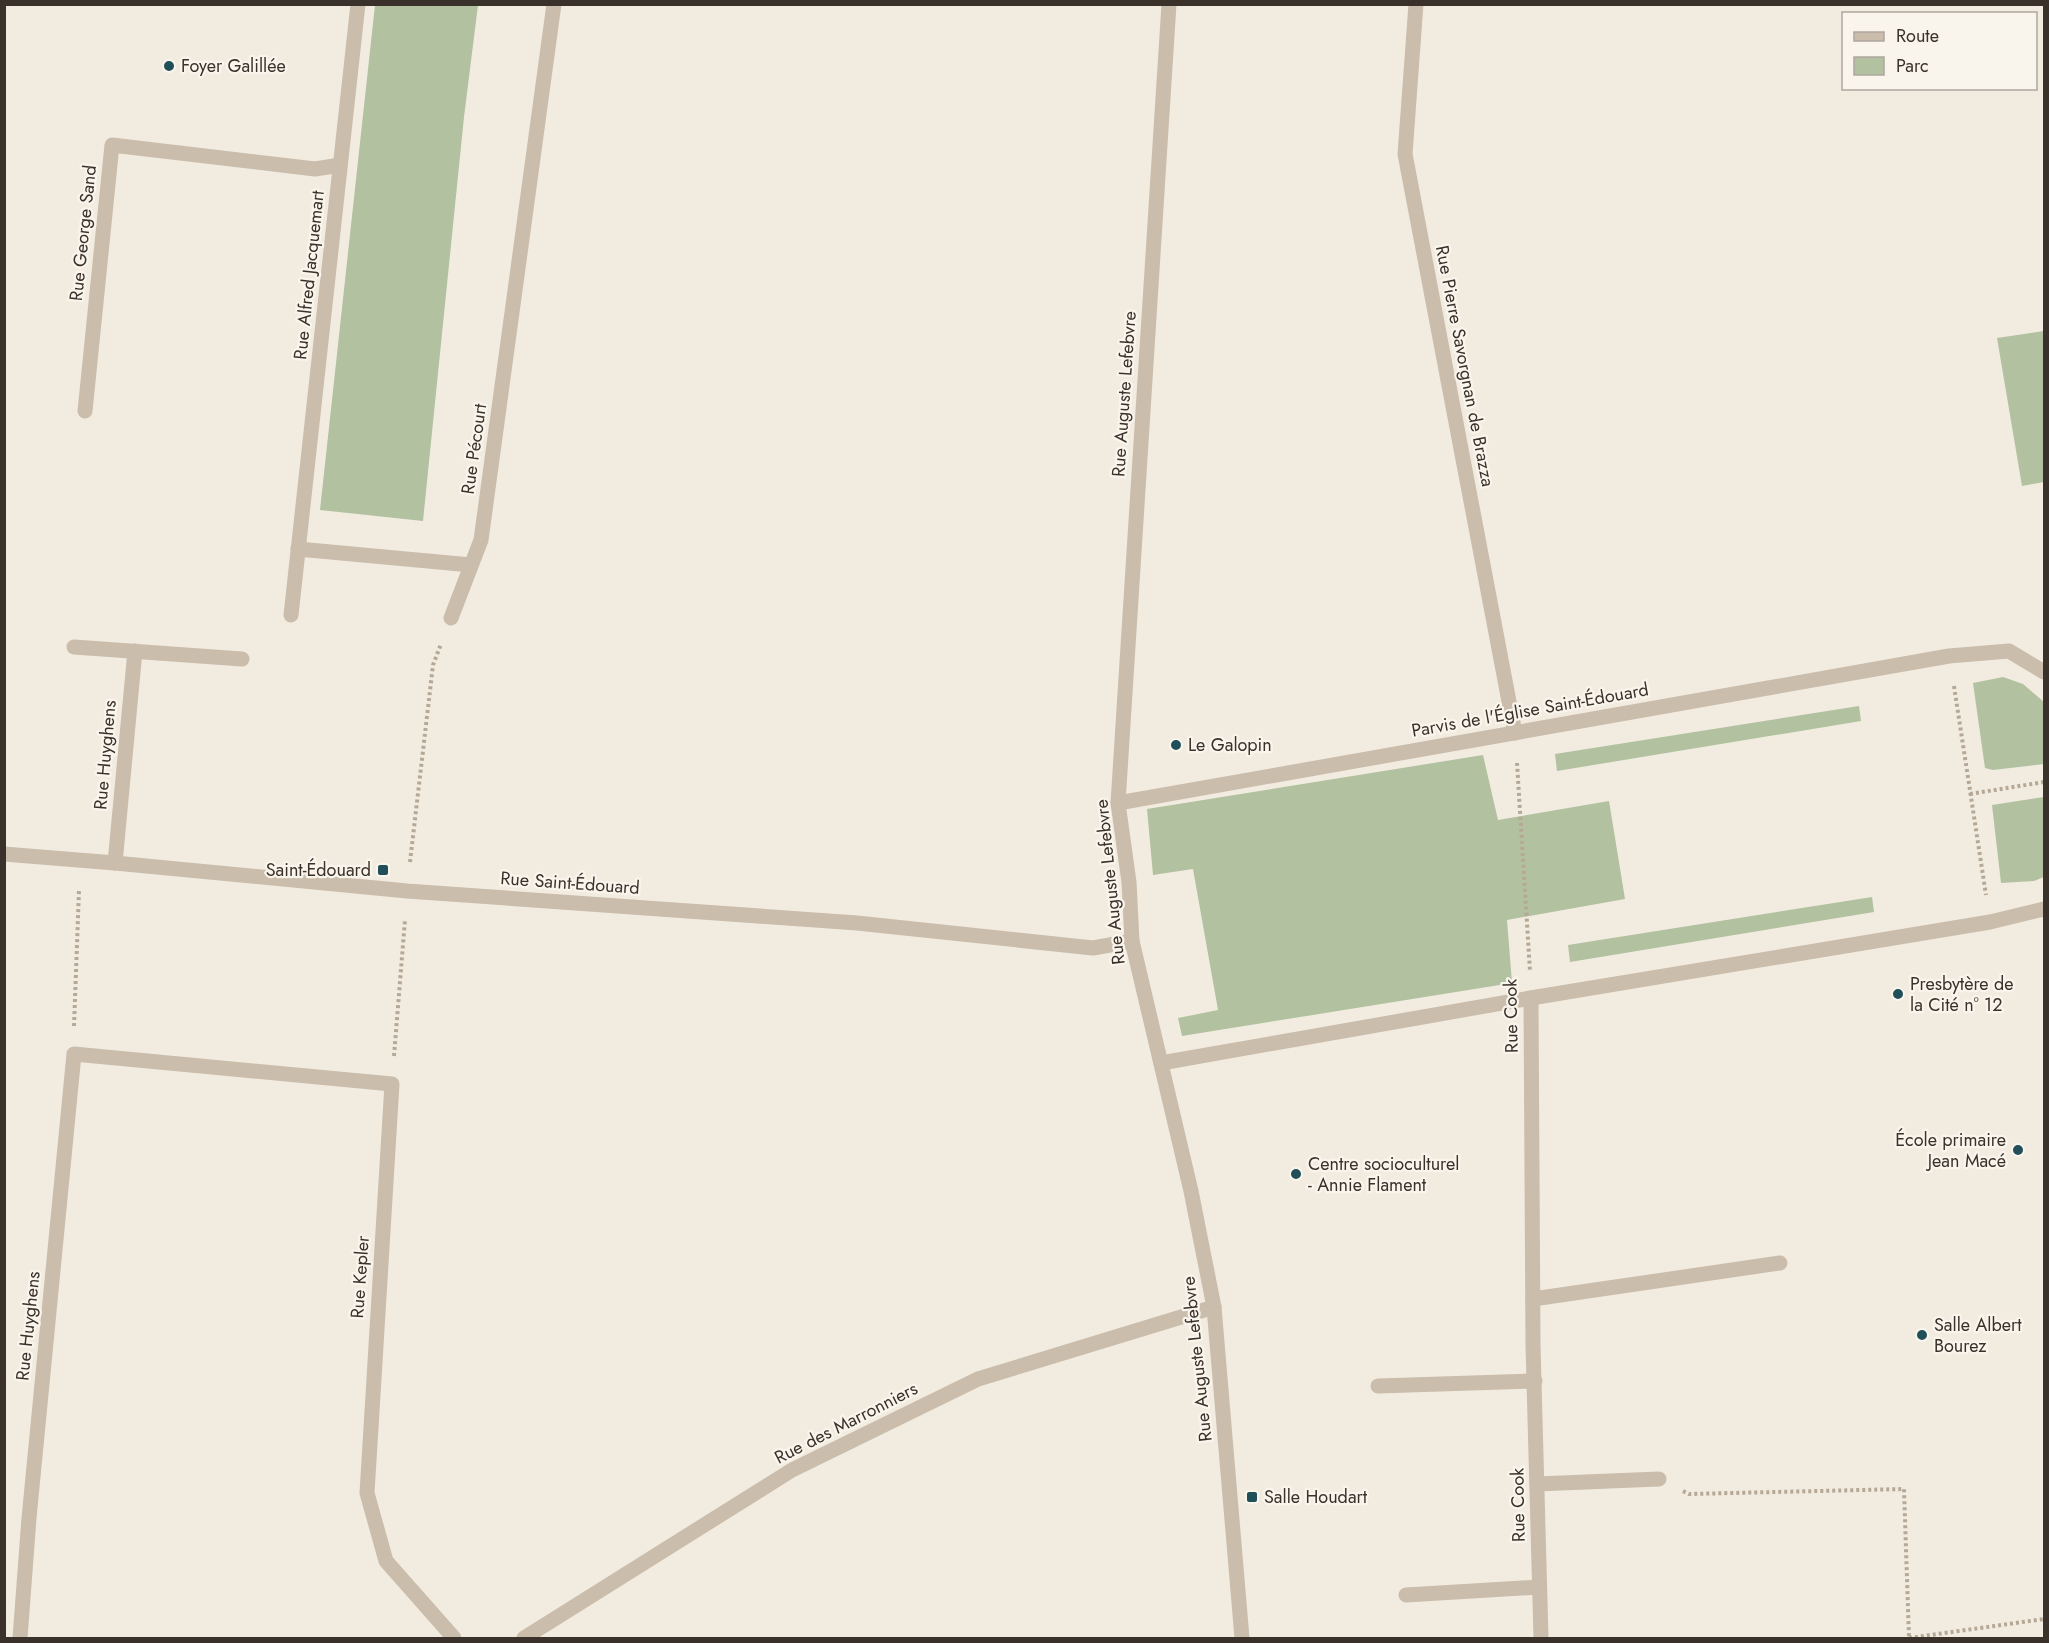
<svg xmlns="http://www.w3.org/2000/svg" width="2049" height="1643" font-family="Jost,sans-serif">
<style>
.green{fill:#b2c1a0}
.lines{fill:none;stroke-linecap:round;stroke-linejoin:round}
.path{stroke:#b6a896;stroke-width:4;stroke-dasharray:3 3;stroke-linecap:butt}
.service{stroke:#cabdac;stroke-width:15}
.minor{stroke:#cabdac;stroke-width:15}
.poi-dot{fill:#214f59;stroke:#faf5ec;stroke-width:2}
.labels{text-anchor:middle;stroke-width:4.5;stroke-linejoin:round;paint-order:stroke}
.poi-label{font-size:18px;fill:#39312a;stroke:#faf5ec;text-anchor:start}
.street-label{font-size:18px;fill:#39312a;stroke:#faf5ec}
</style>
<rect width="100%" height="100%" fill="#f2ece0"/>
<g class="green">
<path d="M 375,5 L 478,5 L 464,117 L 423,521 L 320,510 Z"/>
<path d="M 2044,331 L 2044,482 L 2022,486 L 1997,338 Z"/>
<path d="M 2003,677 L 2023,684 L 2044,702 L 2044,764 L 1993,770 L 1985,768 L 1973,683 Z"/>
<path d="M 1859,706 L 1861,721 L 1557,771 L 1555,754 Z"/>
<path d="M 1483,755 L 1498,820 L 1609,801 L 1625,899 L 1507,920 L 1512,983 L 1182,1036 L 1178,1018 L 1218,1010 L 1193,869 L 1153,875 L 1147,809 Z"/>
<path d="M 2044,797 L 2044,877 L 2034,881 L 2001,883 L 1992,805 Z"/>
<path d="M 1872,897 L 1874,912 L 1570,962 L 1568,945 Z"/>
</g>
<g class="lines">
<g class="path">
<path d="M 1954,686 L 1986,895"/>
<path d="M 1517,763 L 1530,971"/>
<path d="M 1970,794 L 2044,782"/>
<path d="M 410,862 L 433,665 L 441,644"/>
<path d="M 74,1026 L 79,890"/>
<path d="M 394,1056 L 405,920"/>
<path d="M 1683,1491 L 1689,1494 L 1904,1489 L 1909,1638"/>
<path d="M 1909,1638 L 2044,1619"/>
</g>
<g class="service">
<path d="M 74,647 L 242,659"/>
<path d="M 115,863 L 135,651"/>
</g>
<g class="minor">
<path d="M 1169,4 L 1118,803 L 1129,882 L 1132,941 L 1191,1191 L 1214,1307 L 1242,1638"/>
<path d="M 1416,4 L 1405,154 L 1515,733"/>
<path d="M 85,411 L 112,145 L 315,169 L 340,165"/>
<path d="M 298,549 L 471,565"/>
<path d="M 291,615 L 358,4"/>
<path d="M 451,618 L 481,540 L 554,4"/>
<path d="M 1118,803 L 1949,656 L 2009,651 L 2044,672"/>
<path d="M 4,854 L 115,863 L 407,891 L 857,923 L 1093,948 L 1132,941"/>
<path d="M 1531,998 L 1533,1345 L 1541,1638"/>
<path d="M 1161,1063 L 1531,998 L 1990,922 L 2044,909"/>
<path d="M 1533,1299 L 1780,1263"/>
<path d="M 1378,1386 L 1535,1381"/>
<path d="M 1537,1484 L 1659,1479"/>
<path d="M 1406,1595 L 1539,1587"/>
<path d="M 20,1638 L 29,1518 L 74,1054 L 392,1084 L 367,1493 L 386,1561 L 454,1638"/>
<path d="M 524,1638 L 792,1470 L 978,1379 L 1214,1307"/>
</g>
</g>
<g class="poi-dot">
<circle cx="169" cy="66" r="6"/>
<circle cx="1176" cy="745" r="6"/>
<rect x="377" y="864" width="12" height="12" rx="3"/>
<circle cx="1898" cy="994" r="6"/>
<circle cx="2018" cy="1150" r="6"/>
<circle cx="1296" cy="1174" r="6"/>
<circle cx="1922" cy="1335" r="6"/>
<rect x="1246" y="1491" width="12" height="12" rx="3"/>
</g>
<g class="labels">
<g class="poi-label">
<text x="181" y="72">Foyer Galillée</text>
<text x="1188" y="751">Le Galopin</text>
<text x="371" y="876" text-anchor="end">Saint-Édouard</text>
<text x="1910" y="990">Presbytère de<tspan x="1910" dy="21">la Cité n° 12</tspan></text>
<text x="2006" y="1146" text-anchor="end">École primaire<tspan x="2006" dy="21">Jean Macé</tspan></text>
<text x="1308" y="1170">Centre socioculturel<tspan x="1308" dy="21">- Annie Flament</tspan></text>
<text x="1934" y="1331">Salle Albert<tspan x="1934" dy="21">Bourez</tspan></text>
<text x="1264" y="1503">Salle Houdart</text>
</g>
<g class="street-label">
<text transform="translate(83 233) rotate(-84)" y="6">Rue George Sand</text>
<text transform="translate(309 275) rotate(-84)" y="6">Rue Alfred Jacquemart</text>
<text transform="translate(1465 366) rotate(79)" y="6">Rue Pierre Savorgnan de Brazza</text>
<text transform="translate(1124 394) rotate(-86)" y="6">Rue Auguste Lefebvre</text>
<text transform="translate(474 449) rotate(-82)" y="6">Rue Pécourt</text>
<text transform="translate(1530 710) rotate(-10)" y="6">Parvis de l'Église Saint-Édouard</text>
<text transform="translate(105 755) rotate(-85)" y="6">Rue Huyghens</text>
<text transform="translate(1110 882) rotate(-96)" y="6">Rue Auguste Lefebvre</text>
<text transform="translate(570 883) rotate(4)" y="6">Rue Saint-Édouard</text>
<text transform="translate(1511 1016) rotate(-91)" y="6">Rue Cook</text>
<text transform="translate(360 1277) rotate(-86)" y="6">Rue Kepler</text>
<text transform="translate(28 1326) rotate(-84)" y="6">Rue Huyghens</text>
<text transform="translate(1197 1359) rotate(-96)" y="6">Rue Auguste Lefebvre</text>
<text transform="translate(846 1423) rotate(-27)" y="6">Rue des Marronniers</text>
<text transform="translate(1518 1505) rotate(-91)" y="6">Rue Cook</text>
</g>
</g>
<rect width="2049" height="1643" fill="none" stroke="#39312a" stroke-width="12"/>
<rect x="1842" y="12" width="195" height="78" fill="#faf5ec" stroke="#ada79e" stroke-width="1.5"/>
<rect x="1854" y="32" width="30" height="9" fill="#cabdac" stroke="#ada79e" stroke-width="1.5"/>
<text x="1896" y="42" font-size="18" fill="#39312a">Route</text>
<rect x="1854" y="57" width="30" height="18" fill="#b2c1a0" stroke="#ada79e" stroke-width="1.5"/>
<text x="1896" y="72" font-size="18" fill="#39312a">Parc</text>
</svg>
